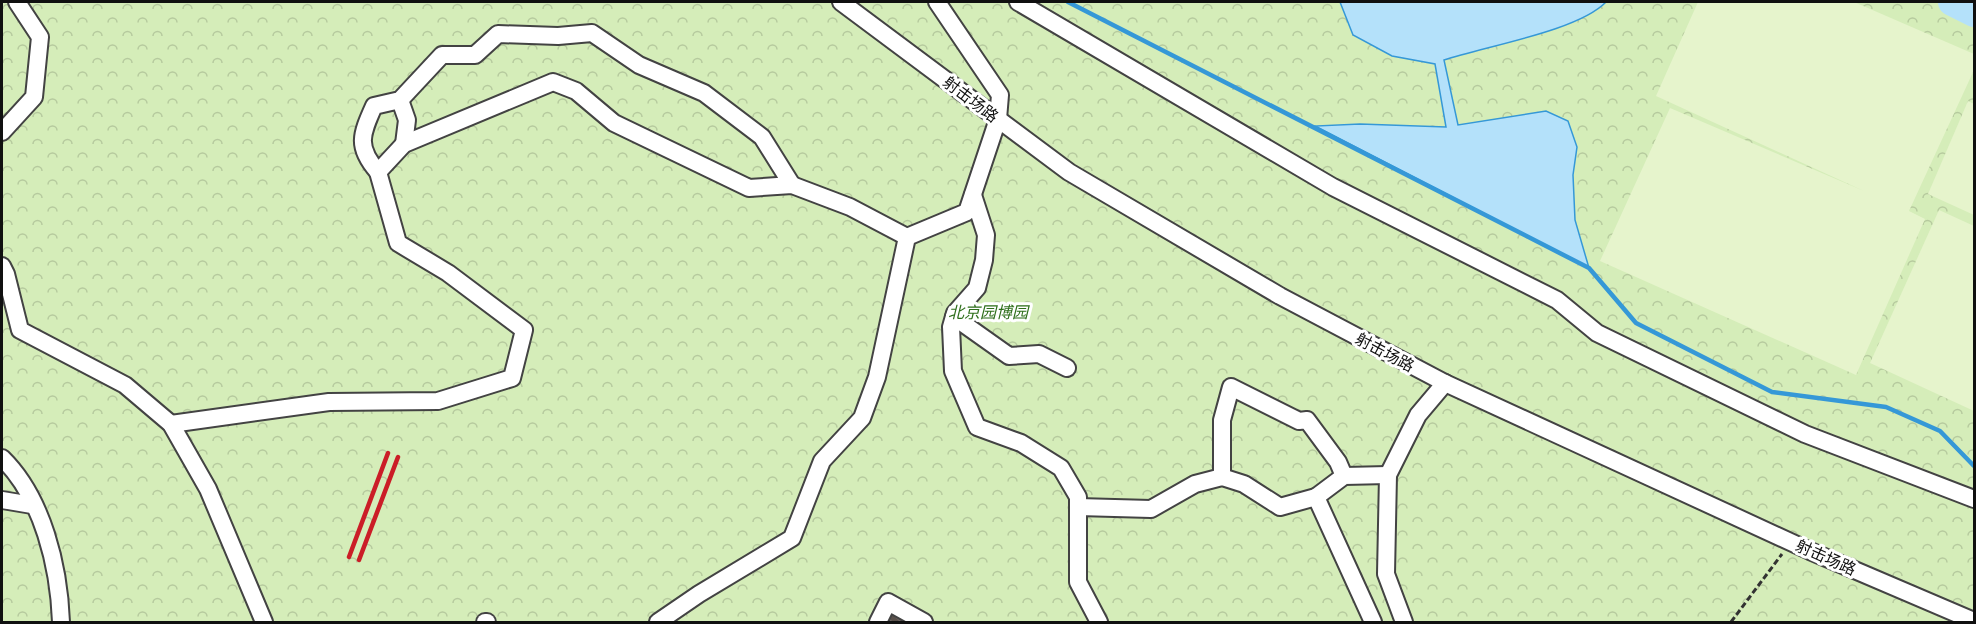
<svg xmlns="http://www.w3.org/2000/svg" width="1976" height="624" font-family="'Noto Serif','Noto Sans SC',serif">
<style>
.park{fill:url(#park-crowns)}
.pitch{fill:#e6f4cc}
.water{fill:#b4e1fa;stroke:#3598d7;stroke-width:1.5}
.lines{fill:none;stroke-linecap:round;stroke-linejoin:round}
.stream{stroke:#3598d7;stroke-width:4.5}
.river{stroke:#b4e1fa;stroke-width:28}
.building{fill:url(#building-back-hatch)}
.minor-casing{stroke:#434343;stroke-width:20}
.path{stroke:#323232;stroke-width:3;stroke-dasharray:6 3;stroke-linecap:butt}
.minor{stroke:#fff;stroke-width:16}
.rail{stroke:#cb1d27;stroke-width:4.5}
.labels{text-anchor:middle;stroke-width:6;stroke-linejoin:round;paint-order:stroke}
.street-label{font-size:16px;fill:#101010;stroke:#fff}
.park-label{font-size:16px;font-style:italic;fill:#2d6e1a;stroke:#fff}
</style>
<defs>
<pattern id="park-crowns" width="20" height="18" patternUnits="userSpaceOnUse" patternTransform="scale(1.5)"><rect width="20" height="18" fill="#d5edb9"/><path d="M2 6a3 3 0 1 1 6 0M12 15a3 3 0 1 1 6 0" fill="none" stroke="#b6ca9e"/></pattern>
<pattern id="building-back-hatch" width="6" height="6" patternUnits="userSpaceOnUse" patternTransform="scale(1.5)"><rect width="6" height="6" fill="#5a514b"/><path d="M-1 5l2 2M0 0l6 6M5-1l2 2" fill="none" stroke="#6d6561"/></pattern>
</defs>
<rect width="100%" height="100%" fill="#fffdf3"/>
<rect class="park" x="2" y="2" width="1972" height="620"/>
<g class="pitch">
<path d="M 1698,2 L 1854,2 L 1974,54 L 1974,70 L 1909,211 L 1925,219 L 1856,375 L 1600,261 L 1670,108 L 1864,191 L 1656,96 Z"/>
<path d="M 1968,101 L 1974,104 L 1974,215 L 1928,194 Z"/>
<path d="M 1939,210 L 1974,226 L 1974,411 L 1870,363 Z"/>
</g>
<path class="water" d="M 1340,2 L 1606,2 C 1578,31 1486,46 1444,60 L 1458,125 L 1546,111 L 1568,121 L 1577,147 L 1573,175 L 1575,220 L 1589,268 L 1315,126 L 1360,124 L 1446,127 L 1435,64 L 1392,56 L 1353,35 Z"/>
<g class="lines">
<path class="stream" d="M 1068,2 L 1589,268 L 1636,323 L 1772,392 L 1886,407 L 1940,431 L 1974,466"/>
<path class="river" d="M 1952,2 L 1974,13"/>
</g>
<path class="building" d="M 888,602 L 924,622 L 876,622 Z"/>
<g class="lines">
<defs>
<g id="minor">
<path d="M 841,2 L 1069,172 L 1280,296 L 1445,383 L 1810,551 L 1974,621"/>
<path d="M 1018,2 L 1333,187 L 1557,300 L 1597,333 L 1805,434 L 1974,499"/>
<path d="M 400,100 L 407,120 L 404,144"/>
<path d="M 2,132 L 34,97 L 40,37 L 17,2"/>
<path d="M 378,172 C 356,147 361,135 374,106 L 400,100 L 442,55 L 475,55 L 498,34 L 558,36 L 592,33 L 639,65 L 704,93 L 762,137 L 792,185"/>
<path d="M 973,195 L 986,235 L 984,260 L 977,288 L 955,313 L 951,327 L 953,371 L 977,427 L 1021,443 L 1061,468 L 1078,497 L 1078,582 L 1099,622"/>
<path d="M 2,266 L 6,274 L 20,330 L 125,385 L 171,424 L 208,489 L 264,622"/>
<path d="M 954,317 L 1009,356 L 1039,354 L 1067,368"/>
<path d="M 171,424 L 329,402 L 438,401 L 512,378 L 524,330 L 448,273 L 398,243 L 378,172 L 404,144 L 553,82 L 576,91 L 614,123 L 749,188 L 792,185 L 850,207 L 907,237"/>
<path d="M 2,458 C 43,498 59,567 61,622"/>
<path d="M 1222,477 L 1222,420 L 1231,387 L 1299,421 L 1307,420 L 1338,462 L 1344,476"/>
<path d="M 2,500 L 32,505"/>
<path d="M 1078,507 L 1151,509 L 1195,484 L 1222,477 L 1244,484 L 1280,507 L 1316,497"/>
<path d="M 485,622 L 487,622"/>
<path d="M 658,622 L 699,594 L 792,538 L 822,461 L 862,418 L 877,377 L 907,237 L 967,212 L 998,119 L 1000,95 L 937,2"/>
<path d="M 878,622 L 888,602 L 924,622"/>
<path d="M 1373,622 L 1316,497 L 1344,476 L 1388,475"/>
<path d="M 1404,622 L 1386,574 L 1388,475 L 1418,415 L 1445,383"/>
</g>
</defs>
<use href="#minor" class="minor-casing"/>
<path class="path" d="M 1731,622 L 1782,554"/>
<use href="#minor" class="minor"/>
<g class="rail">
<path d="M 349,557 L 388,453"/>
<path d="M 359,560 L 398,457"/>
</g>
</g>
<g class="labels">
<g class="street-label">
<text transform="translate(971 99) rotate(37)" y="6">射击场路</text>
<text transform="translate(1385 352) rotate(28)" y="6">射击场路</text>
<text transform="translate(1826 557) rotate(24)" y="6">射击场路</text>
</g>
<g class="park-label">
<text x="988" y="318">北京园博园</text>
</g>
</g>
<rect width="1976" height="624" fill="none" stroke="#101010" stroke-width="6"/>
</svg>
